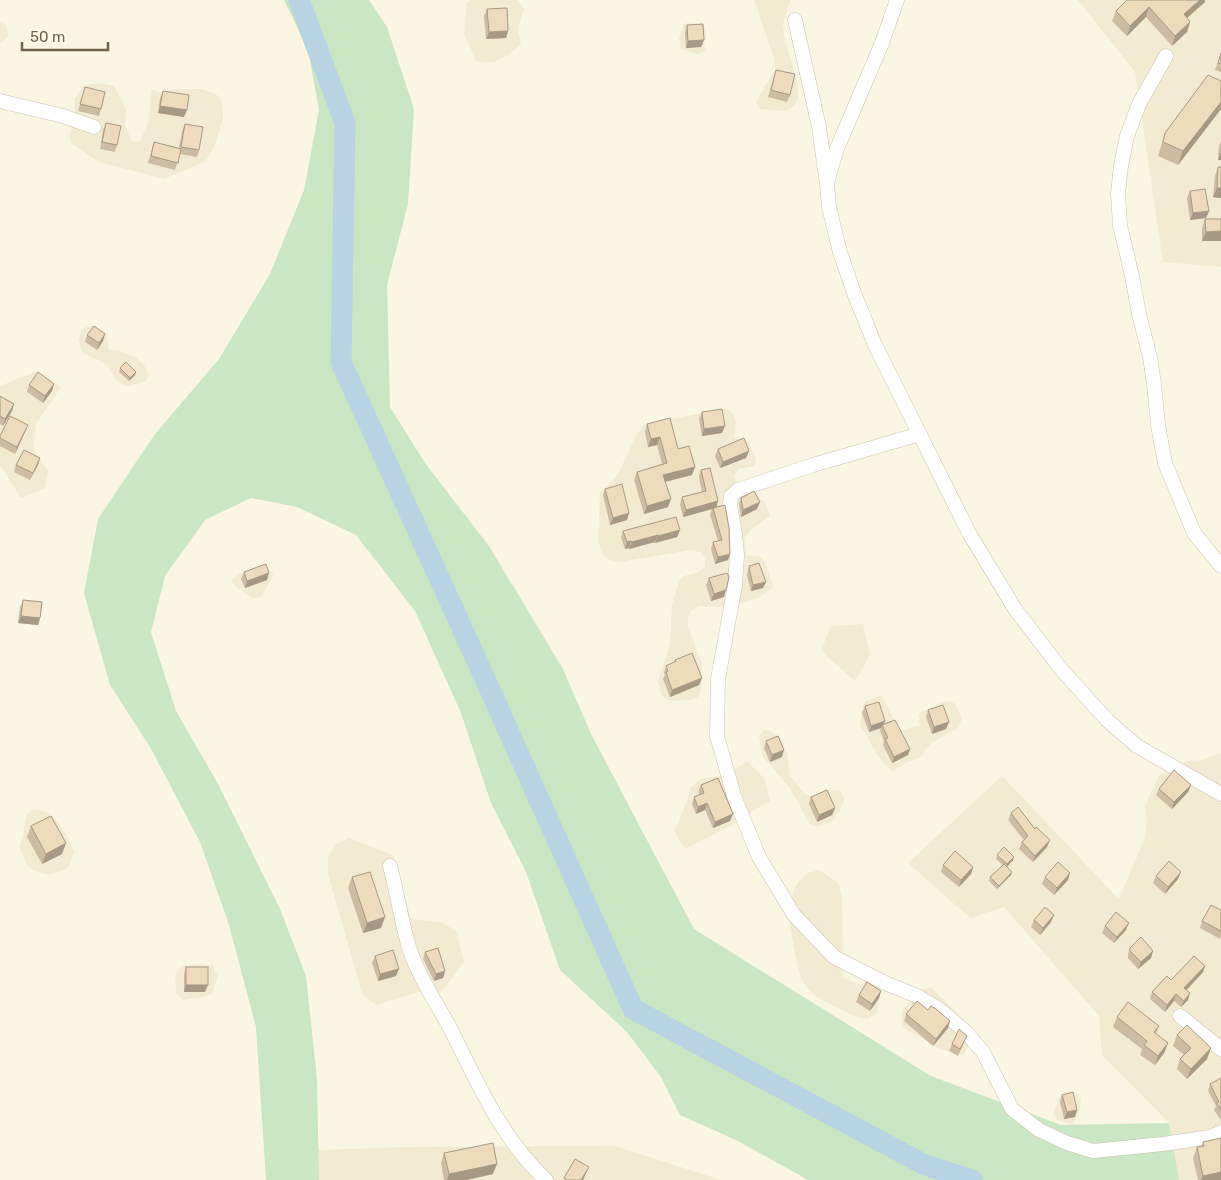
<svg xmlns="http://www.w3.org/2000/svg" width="1221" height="1180" font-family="Rubik,sans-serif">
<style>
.residential{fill:#f2ead1}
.green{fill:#c9e7c2}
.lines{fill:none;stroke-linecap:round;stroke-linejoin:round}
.river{stroke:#b8d3e3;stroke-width:21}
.minor-casing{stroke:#cdc2ad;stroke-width:15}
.minor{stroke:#fff;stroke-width:14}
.wall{fill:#cdbca1}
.shaded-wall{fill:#a79983}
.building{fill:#eedbbb;stroke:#a79983}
</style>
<rect width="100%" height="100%" fill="#fbf6e2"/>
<g class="residential">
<path d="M 471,0 L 518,0 L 524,9 L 518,28 L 521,44 L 508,55 L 493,62 L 477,62 L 464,34 L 467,3 Z"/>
<path d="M 754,0 L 790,0 L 783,24 L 785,40 L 798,85 L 798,101 L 793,107 L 785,111 L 760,109 L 756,102 L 775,69 L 774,58 Z"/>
<path d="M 1078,0 L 1221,0 L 1221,267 L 1163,262 L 1135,72 Z"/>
<path d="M 0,21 L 5,24 L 9,35 L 5,39 L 0,42 Z"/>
<path d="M 692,22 L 704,26 L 706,30 L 705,51 L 697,54 L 681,49 L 679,38 L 684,24 Z"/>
<path d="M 98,83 L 114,86 L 126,108 L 125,126 L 128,133 L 132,141 L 140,142 L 149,121 L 151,89 L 159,93 L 176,89 L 201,89 L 216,94 L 222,101 L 223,117 L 216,142 L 209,157 L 202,163 L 164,179 L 99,162 L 71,143 L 69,136 L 74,122 L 75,98 L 83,86 Z"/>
<path d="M 92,325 L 106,332 L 109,350 L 117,350 L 135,357 L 144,365 L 149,375 L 146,381 L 129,386 L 123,385 L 117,381 L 107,365 L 82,352 L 78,341 L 82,329 Z"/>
<path d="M 37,371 L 61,387 L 36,424 L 33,449 L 48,471 L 45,488 L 21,498 L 0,465 L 0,386 Z"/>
<path d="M 727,408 L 733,414 L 736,422 L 734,438 L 748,442 L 756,458 L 754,466 L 738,469 L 734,477 L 742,490 L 764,501 L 770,516 L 750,530 L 745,539 L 746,555 L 761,557 L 766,563 L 773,587 L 760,597 L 743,603 L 716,607 L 699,606 L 691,611 L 688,618 L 688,627 L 702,664 L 701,690 L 698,697 L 690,700 L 669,701 L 662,696 L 658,681 L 670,644 L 672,605 L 679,581 L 684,576 L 699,572 L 705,566 L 705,558 L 700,552 L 692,550 L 618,562 L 610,560 L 603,555 L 598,541 L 600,493 L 618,474 L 635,438 L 643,425 Z"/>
<path d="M 265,569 L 272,572 L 273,576 L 261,597 L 252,598 L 235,586 L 232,580 L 238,574 Z"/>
<path d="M 863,624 L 870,655 L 855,681 L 821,651 L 831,626 Z"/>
<path d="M 881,695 L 900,731 L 920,725 L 918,714 L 939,703 L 947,701 L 954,703 L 962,718 L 959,727 L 931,743 L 925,750 L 921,757 L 905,763 L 892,772 L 880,759 L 860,725 L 862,707 L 866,701 Z"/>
<path d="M 764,730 L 768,730 L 782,739 L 787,754 L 790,776 L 806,795 L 813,797 L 825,789 L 840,790 L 844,797 L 842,806 L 833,821 L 818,827 L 810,824 L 789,787 L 763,757 L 759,736 Z"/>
<path d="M 1221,753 L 1221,1180 L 1179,1180 L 1169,1123 L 1102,1055 L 1099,1016 L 1004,907 L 970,918 L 908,863 L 1002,776 L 1119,899 L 1145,838 L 1147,822 L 1145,806 L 1159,775 L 1188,761 L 1202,760 Z"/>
<path d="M 747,761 L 764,778 L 770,801 L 746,815 L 740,821 L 685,849 L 674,831 L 687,801 L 691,787 L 702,778 L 726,776 Z"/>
<path d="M 34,809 L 49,813 L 61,826 L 75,851 L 67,869 L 49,875 L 33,870 L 27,865 L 20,848 L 27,814 Z"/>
<path d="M 349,838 L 393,855 L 411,919 L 441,922 L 456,931 L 464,962 L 446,986 L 434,997 L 425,990 L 376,1005 L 362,994 L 328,873 L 328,858 L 336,844 Z"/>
<path d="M 819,870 L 837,882 L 842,893 L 843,978 L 872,989 L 879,998 L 877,1014 L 867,1019 L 856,1017 L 818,998 L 810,991 L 803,982 L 799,972 L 790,927 L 791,902 L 794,890 L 799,881 L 808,873 Z"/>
<path d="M 197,964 L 213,965 L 218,977 L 212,993 L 204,997 L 183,1000 L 177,994 L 175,982 L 177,970 L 184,966 Z"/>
<path d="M 931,987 L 975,1031 L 972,1041 L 963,1055 L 938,1048 L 902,1027 L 902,1011 L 906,1005 L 923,990 Z"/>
<path d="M 1066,1092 L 1078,1093 L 1081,1100 L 1080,1109 L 1073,1125 L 1057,1120 L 1053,1114 L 1060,1096 Z"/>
<path d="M 615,1146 L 721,1180 L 319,1180 L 318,1150 L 406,1147 Z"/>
</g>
<path class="green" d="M 284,0 L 369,0 L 387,27 L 414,109 L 408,204 L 387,285 L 390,407 L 425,463 L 489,546 L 563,669 L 591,734 L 694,929 L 931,1076 L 1061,1125 L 1169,1123 L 1179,1180 L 808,1180 L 738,1141 L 680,1115 L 661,1077 L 627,1032 L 560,970 L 526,872 L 491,803 L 461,713 L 415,611 L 356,535 L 297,507 L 251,498 L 205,520 L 165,576 L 151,632 L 176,711 L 217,782 L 280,909 L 306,976 L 317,1079 L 319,1180 L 266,1180 L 256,1027 L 229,925 L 200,842 L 150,747 L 110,685 L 84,593 L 98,519 L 155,434 L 219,359 L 270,274 L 304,190 L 319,110 L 308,50 Z"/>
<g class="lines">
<path class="river" d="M 299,0 L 345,123 L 341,362 L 477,661 L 633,1009 L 925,1165 L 972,1180"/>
<defs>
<g id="minor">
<path d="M 897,0 L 882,43 L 836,151 L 827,183 L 829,207 L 840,252 L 854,293 L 875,345 L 969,533 L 1015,609 L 1061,669 L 1107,720 L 1137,746 L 1221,794"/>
<path d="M 795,20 L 819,127 L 826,178"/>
<path d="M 1166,56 L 1139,104 L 1127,136 L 1121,166 L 1118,194 L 1120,225 L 1132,276 L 1139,314 L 1150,357 L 1154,384 L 1158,425 L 1165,463 L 1194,533 L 1221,566"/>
<path d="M 0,101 L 63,116 L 94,127"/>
<path d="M 920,434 L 813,465 L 738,490 L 731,496 L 730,505 L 735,534 L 737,555 L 735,585 L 718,679 L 717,736 L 734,796 L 759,857 L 794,915 L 834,957 L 885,983 L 915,995 L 939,1009 L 966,1032 L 983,1052 L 1012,1109 L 1039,1130 L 1067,1143 L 1093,1151 L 1163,1144 L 1210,1137 L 1221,1132"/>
<path d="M 390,866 C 397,892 401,919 408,944 C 417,974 434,999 449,1026 C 477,1081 500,1137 546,1180"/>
<path d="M 1180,1016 L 1221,1049"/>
</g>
</defs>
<use href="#minor" class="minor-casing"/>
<use href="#minor" class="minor"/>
</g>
<g class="wall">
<path d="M 1205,2 L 1187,18 L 1190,22 L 1187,32 L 1172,46 L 1146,17 L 1127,36 L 1112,21 L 1116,11 Z"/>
<path d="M 487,9 L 508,31 L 506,38 L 486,39 L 484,16 Z"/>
<path d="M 687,25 L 704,40 L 701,47 L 686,48 L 685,32 Z"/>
<path d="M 1221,53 L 1221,72 L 1215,70 Z"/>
<path d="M 776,70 L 790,95 L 787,102 L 768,97 Z"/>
<path d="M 1221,81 L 1221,109 L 1178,165 L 1158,156 L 1165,133 Z"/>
<path d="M 85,87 L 101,109 L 99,116 L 78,111 Z"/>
<path d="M 163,91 L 184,117 L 158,113 L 160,98 Z"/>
<path d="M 106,123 L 117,145 L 115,152 L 100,149 L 103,130 Z"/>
<path d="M 185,124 L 199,150 L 197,157 L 180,154 L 175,170 L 148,163 L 154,142 L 179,148 L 182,131 Z"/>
<path d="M 1221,141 L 1221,160 L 1218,160 L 1219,146 Z"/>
<path d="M 1218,167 L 1221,167 L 1221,198 L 1213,197 L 1215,176 Z"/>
<path d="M 1190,191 L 1209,211 L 1206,218 L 1190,220 L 1187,198 Z"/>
<path d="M 1205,219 L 1221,219 L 1202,241 L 1202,228 Z"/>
<path d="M 87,335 L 103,341 L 97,350 L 85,342 Z"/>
<path d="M 120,368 L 135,375 L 129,381 L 119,372 Z"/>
<path d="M 54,384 L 52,391 L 43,403 L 27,392 L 29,385 Z"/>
<path d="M 0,396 L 14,404 L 12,411 L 3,426 L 0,424 Z"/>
<path d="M 702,412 L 722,433 L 702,436 L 699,419 Z"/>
<path d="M 647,424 L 678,449 L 695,467 L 692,475 L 665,482 L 668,507 L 644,514 L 634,480 L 637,472 L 662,464 L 657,445 L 648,447 L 645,432 Z"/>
<path d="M 28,425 L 15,454 L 0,446 L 0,436 Z"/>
<path d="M 718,449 L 749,451 L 746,458 L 720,468 L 715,456 Z"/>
<path d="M 40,458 L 30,480 L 14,472 L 16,465 Z"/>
<path d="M 701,470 L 718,501 L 716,507 L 728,560 L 715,564 L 711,549 L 713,542 L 718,541 L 710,515 L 712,509 L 683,517 L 680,504 L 682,497 L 702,492 L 699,477 Z"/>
<path d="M 605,489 L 629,513 L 627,520 L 610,525 L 603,495 Z"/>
<path d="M 741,498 L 757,509 L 741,517 L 739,504 Z"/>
<path d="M 680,530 L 677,537 L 655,543 L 655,542 L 629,549 L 629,548 L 625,549 L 621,537 L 623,531 Z"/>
<path d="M 749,566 L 763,588 L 751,591 L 747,575 Z"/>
<path d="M 244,572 L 267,580 L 245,588 L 241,579 Z"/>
<path d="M 709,578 L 724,597 L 711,601 L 706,585 Z"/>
<path d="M 23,600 L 40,618 L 38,625 L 18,623 L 20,607 Z"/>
<path d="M 675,660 L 702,678 L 699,685 L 670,697 L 663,679 L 665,675 L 664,673 L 666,666 L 674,662 Z"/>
<path d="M 865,706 L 910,749 L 908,755 L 892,763 L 883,745 L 884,741 L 880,731 L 881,728 L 869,732 L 862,713 Z"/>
<path d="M 928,710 L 946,729 L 932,734 L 926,717 Z"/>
<path d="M 766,741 L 782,757 L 770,762 L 764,748 Z"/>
<path d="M 1166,779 L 1191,785 L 1188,792 L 1172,809 L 1156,795 L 1159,789 L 1165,782 Z"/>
<path d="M 701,785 L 730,821 L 713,828 L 705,810 L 696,814 L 692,804 L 694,797 L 700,795 L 698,792 Z"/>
<path d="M 811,797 L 835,808 L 832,815 L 817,822 L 809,804 Z"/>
<path d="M 1011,813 L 1035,829 L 1047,847 L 1033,862 L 1019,849 L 1022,842 L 1024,840 L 1008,820 Z"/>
<path d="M 31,826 L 62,854 L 42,864 L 27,837 Z"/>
<path d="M 997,855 L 1013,860 L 1007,867 L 1011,875 L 997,889 L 989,881 L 990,877 L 1003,865 L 996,859 Z"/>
<path d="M 943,865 L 973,867 L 971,874 L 959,887 L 941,872 Z"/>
<path d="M 1156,876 L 1178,879 L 1165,894 L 1153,883 Z"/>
<path d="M 352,877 L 381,928 L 363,933 L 348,888 Z"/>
<path d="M 1045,877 L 1068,880 L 1054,895 L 1042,884 Z"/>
<path d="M 1221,910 L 1221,936 L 1220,939 L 1200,928 L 1202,921 Z"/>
<path d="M 1054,915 L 1051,922 L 1040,935 L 1031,927 L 1034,920 Z"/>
<path d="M 1105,926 L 1126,930 L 1114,943 L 1102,933 Z"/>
<path d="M 1130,948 L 1151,958 L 1138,969 L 1128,958 L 1128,954 Z"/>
<path d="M 425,952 L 445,971 L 443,978 L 434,981 L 423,959 Z"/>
<path d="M 375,956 L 396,976 L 378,981 L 372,963 Z"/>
<path d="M 1205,966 L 1203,972 L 1186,990 L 1188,1000 L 1181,1007 L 1174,1001 L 1165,1012 L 1150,999 L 1152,992 L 1171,980 Z"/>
<path d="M 186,967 L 205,992 L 184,992 L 184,974 Z"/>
<path d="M 881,991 L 879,998 L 870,1011 L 856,1002 L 859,995 Z"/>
<path d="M 906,1014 L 948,1028 L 933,1046 L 904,1021 Z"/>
<path d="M 1117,1017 L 1159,1026 L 1156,1034 L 1168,1043 L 1164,1053 L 1155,1065 L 1140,1055 L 1142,1049 L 1113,1027 Z"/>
<path d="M 1177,1035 L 1207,1059 L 1187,1079 L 1177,1069 L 1180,1059 L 1184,1055 L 1173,1046 Z"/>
<path d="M 964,1043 L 958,1056 L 949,1051 L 952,1044 Z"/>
<path d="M 1221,1078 L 1221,1118 L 1220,1119 L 1214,1110 L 1216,1106 L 1208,1091 L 1210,1084 Z"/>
<path d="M 1062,1095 L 1075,1117 L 1064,1119 L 1060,1102 Z"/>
<path d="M 1203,1142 L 1221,1180 L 1198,1180 L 1193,1158 L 1197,1147 L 1201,1147 Z"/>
<path d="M 444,1153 L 493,1174 L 466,1180 L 444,1180 L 441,1163 Z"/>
</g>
<g class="shaded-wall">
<path d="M 1200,0 L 1205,0 L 1205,2 L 1180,24 L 1184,14 Z"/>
<path d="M 1149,7 L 1146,17 L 1127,36 L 1130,26 Z"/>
<path d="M 1190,22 L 1187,32 L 1172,46 L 1175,36 Z"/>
<path d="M 508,31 L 506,38 L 486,39 L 489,32 Z"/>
<path d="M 704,40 L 701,47 L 686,48 L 688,41 Z"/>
<path d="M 1221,102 L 1221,109 L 1178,165 L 1183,151 Z"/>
<path d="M 160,106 L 187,110 L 184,117 L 158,113 Z"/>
<path d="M 1220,153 L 1221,153 L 1221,160 L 1218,160 Z"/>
<path d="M 1217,188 L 1221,188 L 1221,198 L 1213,197 Z"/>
<path d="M 1209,211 L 1206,218 L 1190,220 L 1193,213 Z"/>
<path d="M 1221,231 L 1221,241 L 1202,241 L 1206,232 Z"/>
<path d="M 105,334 L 103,341 L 97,350 L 99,343 Z"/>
<path d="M 136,372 L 135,375 L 129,381 L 130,378 Z"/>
<path d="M 54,384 L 52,391 L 43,403 L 45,396 Z"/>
<path d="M 14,404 L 12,411 L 3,426 L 5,419 Z"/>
<path d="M 28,425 L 25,432 L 15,454 L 17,447 Z"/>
<path d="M 725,426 L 722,433 L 702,436 L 704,429 Z"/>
<path d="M 660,437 L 657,445 L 648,447 L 651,439 Z"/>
<path d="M 749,451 L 746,458 L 720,468 L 723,462 Z"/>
<path d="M 40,458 L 38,465 L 30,480 L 33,473 Z"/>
<path d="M 695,467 L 692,475 L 660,483 L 663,475 Z"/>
<path d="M 671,499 L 668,507 L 644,514 L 647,506 Z"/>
<path d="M 718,501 L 716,508 L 683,517 L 686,510 Z"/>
<path d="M 760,502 L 757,509 L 741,517 L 743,510 Z"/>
<path d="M 629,513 L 627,520 L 610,525 L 613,518 Z"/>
<path d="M 680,530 L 677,537 L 655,543 L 658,536 Z"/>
<path d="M 658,535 L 655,542 L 629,549 L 632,542 Z"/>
<path d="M 631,541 L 629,548 L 625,549 L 627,542 Z"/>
<path d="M 730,554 L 728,560 L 715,564 L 718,557 Z"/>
<path d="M 269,573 L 267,580 L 245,588 L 247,581 Z"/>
<path d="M 766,582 L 763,588 L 751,591 L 753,585 Z"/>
<path d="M 726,590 L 724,597 L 711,601 L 714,594 Z"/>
<path d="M 21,616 L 40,618 L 38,625 L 18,623 Z"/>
<path d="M 702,678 L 699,685 L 670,697 L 672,690 Z"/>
<path d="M 885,721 L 883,727 L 882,725 L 881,728 L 869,732 L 871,726 Z"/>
<path d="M 949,722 L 946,729 L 932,734 L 934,727 Z"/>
<path d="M 910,749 L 908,755 L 892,763 L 894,757 Z"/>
<path d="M 784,750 L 782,757 L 770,762 L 772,755 Z"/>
<path d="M 1191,785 L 1188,792 L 1172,809 L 1174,802 Z"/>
<path d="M 707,803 L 705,810 L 696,814 L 698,807 Z"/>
<path d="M 835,808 L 832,815 L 817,822 L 819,815 Z"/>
<path d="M 733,814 L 730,821 L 713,828 L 715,822 Z"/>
<path d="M 1050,840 L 1047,847 L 1033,862 L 1035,856 Z"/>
<path d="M 66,843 L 62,854 L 42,864 L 46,854 Z"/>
<path d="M 1014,857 L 1013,860 L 1006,868 L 1007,864 Z"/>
<path d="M 973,867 L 971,874 L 959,887 L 961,880 Z"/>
<path d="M 1012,872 L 1011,875 L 997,889 L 999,886 Z"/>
<path d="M 1181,872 L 1178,879 L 1165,894 L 1168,887 Z"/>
<path d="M 1070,873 L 1068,880 L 1054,895 L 1057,888 Z"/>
<path d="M 1054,915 L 1051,922 L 1040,935 L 1043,928 Z"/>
<path d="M 385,917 L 381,928 L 363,933 L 367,923 Z"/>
<path d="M 1129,923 L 1126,930 L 1114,943 L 1117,937 Z"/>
<path d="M 1153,951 L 1151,958 L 1138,969 L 1141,962 Z"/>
<path d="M 1205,966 L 1203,972 L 1182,995 L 1184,988 Z"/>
<path d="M 399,969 L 396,976 L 378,981 L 380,974 Z"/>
<path d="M 445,971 L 443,978 L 434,981 L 436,974 Z"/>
<path d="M 186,985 L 208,985 L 205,992 L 184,992 Z"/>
<path d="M 881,991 L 879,998 L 870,1011 L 872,1004 Z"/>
<path d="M 1190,993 L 1188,1000 L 1181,1007 L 1184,1001 Z"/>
<path d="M 1176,994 L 1174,1001 L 1165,1012 L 1167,1005 Z"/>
<path d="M 950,1021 L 948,1028 L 933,1046 L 936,1039 Z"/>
<path d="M 1168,1043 L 1164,1053 L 1155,1065 L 1158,1056 Z"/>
<path d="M 1211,1048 L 1207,1059 L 1187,1079 L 1191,1069 Z"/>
<path d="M 1077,1110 L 1075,1117 L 1064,1119 L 1067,1112 Z"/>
<path d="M 497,1164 L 493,1174 L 466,1180 L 447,1180 L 449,1174 Z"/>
<path d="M 589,1167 L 583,1180 L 581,1180 Z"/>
<path d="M 1221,1172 L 1221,1180 L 1201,1180 L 1203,1176 Z"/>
</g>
<g class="building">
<path d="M 1127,0 L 1200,0 L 1184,14 L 1190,22 L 1175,36 L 1149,7 L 1130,26 L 1116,11 Z"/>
<path d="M 507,8 L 508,31 L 489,32 L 487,9 Z"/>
<path d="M 703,24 L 704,40 L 688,41 L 687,25 Z"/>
<path d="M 1221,53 L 1221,64 L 1218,63 Z"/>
<path d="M 776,70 L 795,74 L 790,95 L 771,90 Z"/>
<path d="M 1208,75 L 1221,81 L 1221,102 L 1183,151 L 1163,142 L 1165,133 Z"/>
<path d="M 85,87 L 105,92 L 101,109 L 80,104 Z"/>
<path d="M 163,91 L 189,95 L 187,110 L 160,106 Z"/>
<path d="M 106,123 L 121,126 L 117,145 L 102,142 Z"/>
<path d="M 185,124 L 203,127 L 199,150 L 181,147 Z"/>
<path d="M 154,142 L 181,149 L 178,163 L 151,156 Z"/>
<path d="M 1218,167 L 1221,167 L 1221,188 L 1217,188 Z"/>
<path d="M 1205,189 L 1209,211 L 1193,213 L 1190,191 Z"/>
<path d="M 1205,219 L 1221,219 L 1221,231 L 1206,232 Z"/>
<path d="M 94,326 L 105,334 L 99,343 L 87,335 Z"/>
<path d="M 126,362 L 136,372 L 130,378 L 120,368 Z"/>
<path d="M 38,372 L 54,384 L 45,396 L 29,385 Z"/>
<path d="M 0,396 L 14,404 L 5,419 L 0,416 Z"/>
<path d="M 722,409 L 725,426 L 704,429 L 702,412 Z"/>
<path d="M 10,416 L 28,425 L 17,447 L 0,438 L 0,436 Z"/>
<path d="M 670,418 L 678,449 L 689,446 L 695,467 L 663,475 L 671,499 L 647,506 L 637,472 L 667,463 L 660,437 L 651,439 L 647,424 Z"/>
<path d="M 744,438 L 749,451 L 723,462 L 718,449 Z"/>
<path d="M 24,450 L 40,458 L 33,473 L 16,465 Z"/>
<path d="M 710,468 L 718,501 L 686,510 L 682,497 L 706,491 L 701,470 Z"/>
<path d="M 622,484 L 629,513 L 613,518 L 605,489 Z"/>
<path d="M 754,491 L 760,502 L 743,510 L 741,498 Z"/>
<path d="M 725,505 L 729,528 L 730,554 L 718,557 L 713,542 L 722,540 L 713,508 Z"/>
<path d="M 676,517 L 680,530 L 658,536 L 658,535 L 632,542 L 631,541 L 627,542 L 623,531 Z"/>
<path d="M 759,563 L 766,582 L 753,585 L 749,568 L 750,568 L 749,566 Z"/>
<path d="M 266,564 L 269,573 L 247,581 L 244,572 Z"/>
<path d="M 727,573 L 729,577 L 726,590 L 714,594 L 709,578 Z"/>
<path d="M 23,600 L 42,602 L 40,618 L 21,616 Z"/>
<path d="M 692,653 L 702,678 L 672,690 L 666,672 L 668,671 L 666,666 L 676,661 L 675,660 Z"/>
<path d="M 879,702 L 885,721 L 871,726 L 865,706 Z"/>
<path d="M 943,705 L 949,722 L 934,727 L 928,710 Z"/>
<path d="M 895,720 L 910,749 L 894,757 L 885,739 L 888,738 L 882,725 Z"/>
<path d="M 778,736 L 784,750 L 772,755 L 766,741 Z"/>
<path d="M 1174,770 L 1191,785 L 1174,802 L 1159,789 Z"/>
<path d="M 718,778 L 733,814 L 715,822 L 707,803 L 698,807 L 694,797 L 704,793 L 701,785 Z"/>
<path d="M 827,790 L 835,808 L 819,815 L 811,797 Z"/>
<path d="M 1018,807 L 1035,829 L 1036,827 L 1050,840 L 1035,856 L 1022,842 L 1028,836 L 1011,813 Z"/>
<path d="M 51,816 L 66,843 L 46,854 L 31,826 Z"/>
<path d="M 1004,847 L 1014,857 L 1007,864 L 997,855 Z"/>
<path d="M 955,851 L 973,867 L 961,880 L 943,865 Z"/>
<path d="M 1169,861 L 1181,872 L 1168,887 L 1156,876 Z"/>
<path d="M 1058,862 L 1070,873 L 1057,888 L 1045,877 Z"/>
<path d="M 1004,864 L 1012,872 L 999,886 L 990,877 Z"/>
<path d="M 370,872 L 385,917 L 367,923 L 352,877 Z"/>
<path d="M 1211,905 L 1221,910 L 1221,931 L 1202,921 Z"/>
<path d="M 1045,907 L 1054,915 L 1043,928 L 1034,920 Z"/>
<path d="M 1116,912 L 1129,923 L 1117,937 L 1105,926 Z"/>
<path d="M 1141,937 L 1153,951 L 1141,962 L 1130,951 L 1130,948 Z"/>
<path d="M 438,948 L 445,971 L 436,974 L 425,952 Z"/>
<path d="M 393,950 L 399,969 L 380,974 L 375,956 Z"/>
<path d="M 1194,956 L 1205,966 L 1184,988 L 1190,993 L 1184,1001 L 1176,994 L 1167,1005 L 1152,992 L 1167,976 L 1171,980 Z"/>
<rect x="186" y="967" width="22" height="18"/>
<path d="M 867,982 L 881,991 L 872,1004 L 859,995 Z"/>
<path d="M 917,1001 L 928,1010 L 931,1006 L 936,1009 L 950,1021 L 936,1039 L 906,1014 Z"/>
<path d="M 1128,1002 L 1159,1026 L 1154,1032 L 1168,1043 L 1158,1056 L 1144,1045 L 1147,1041 L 1117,1017 Z"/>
<path d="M 1187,1025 L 1211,1048 L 1191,1069 L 1180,1059 L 1191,1048 L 1177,1035 Z"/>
<path d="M 959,1029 L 967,1036 L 960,1049 L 952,1044 Z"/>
<path d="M 1221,1078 L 1221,1110 L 1217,1103 L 1219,1102 L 1210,1084 Z"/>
<path d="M 1073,1092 L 1077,1110 L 1067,1112 L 1062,1095 Z"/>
<path d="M 1221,1138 L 1221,1172 L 1203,1176 L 1197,1147 L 1204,1146 L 1203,1142 Z"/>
<path d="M 493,1143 L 497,1164 L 449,1174 L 444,1153 Z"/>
<path d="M 575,1159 L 589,1167 L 581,1180 L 567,1180 L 564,1178 Z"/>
</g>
<path d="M22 42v8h86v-8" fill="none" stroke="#70604a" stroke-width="2.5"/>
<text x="30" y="42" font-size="15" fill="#70604a" stroke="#fefae8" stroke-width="4" paint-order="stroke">50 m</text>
</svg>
